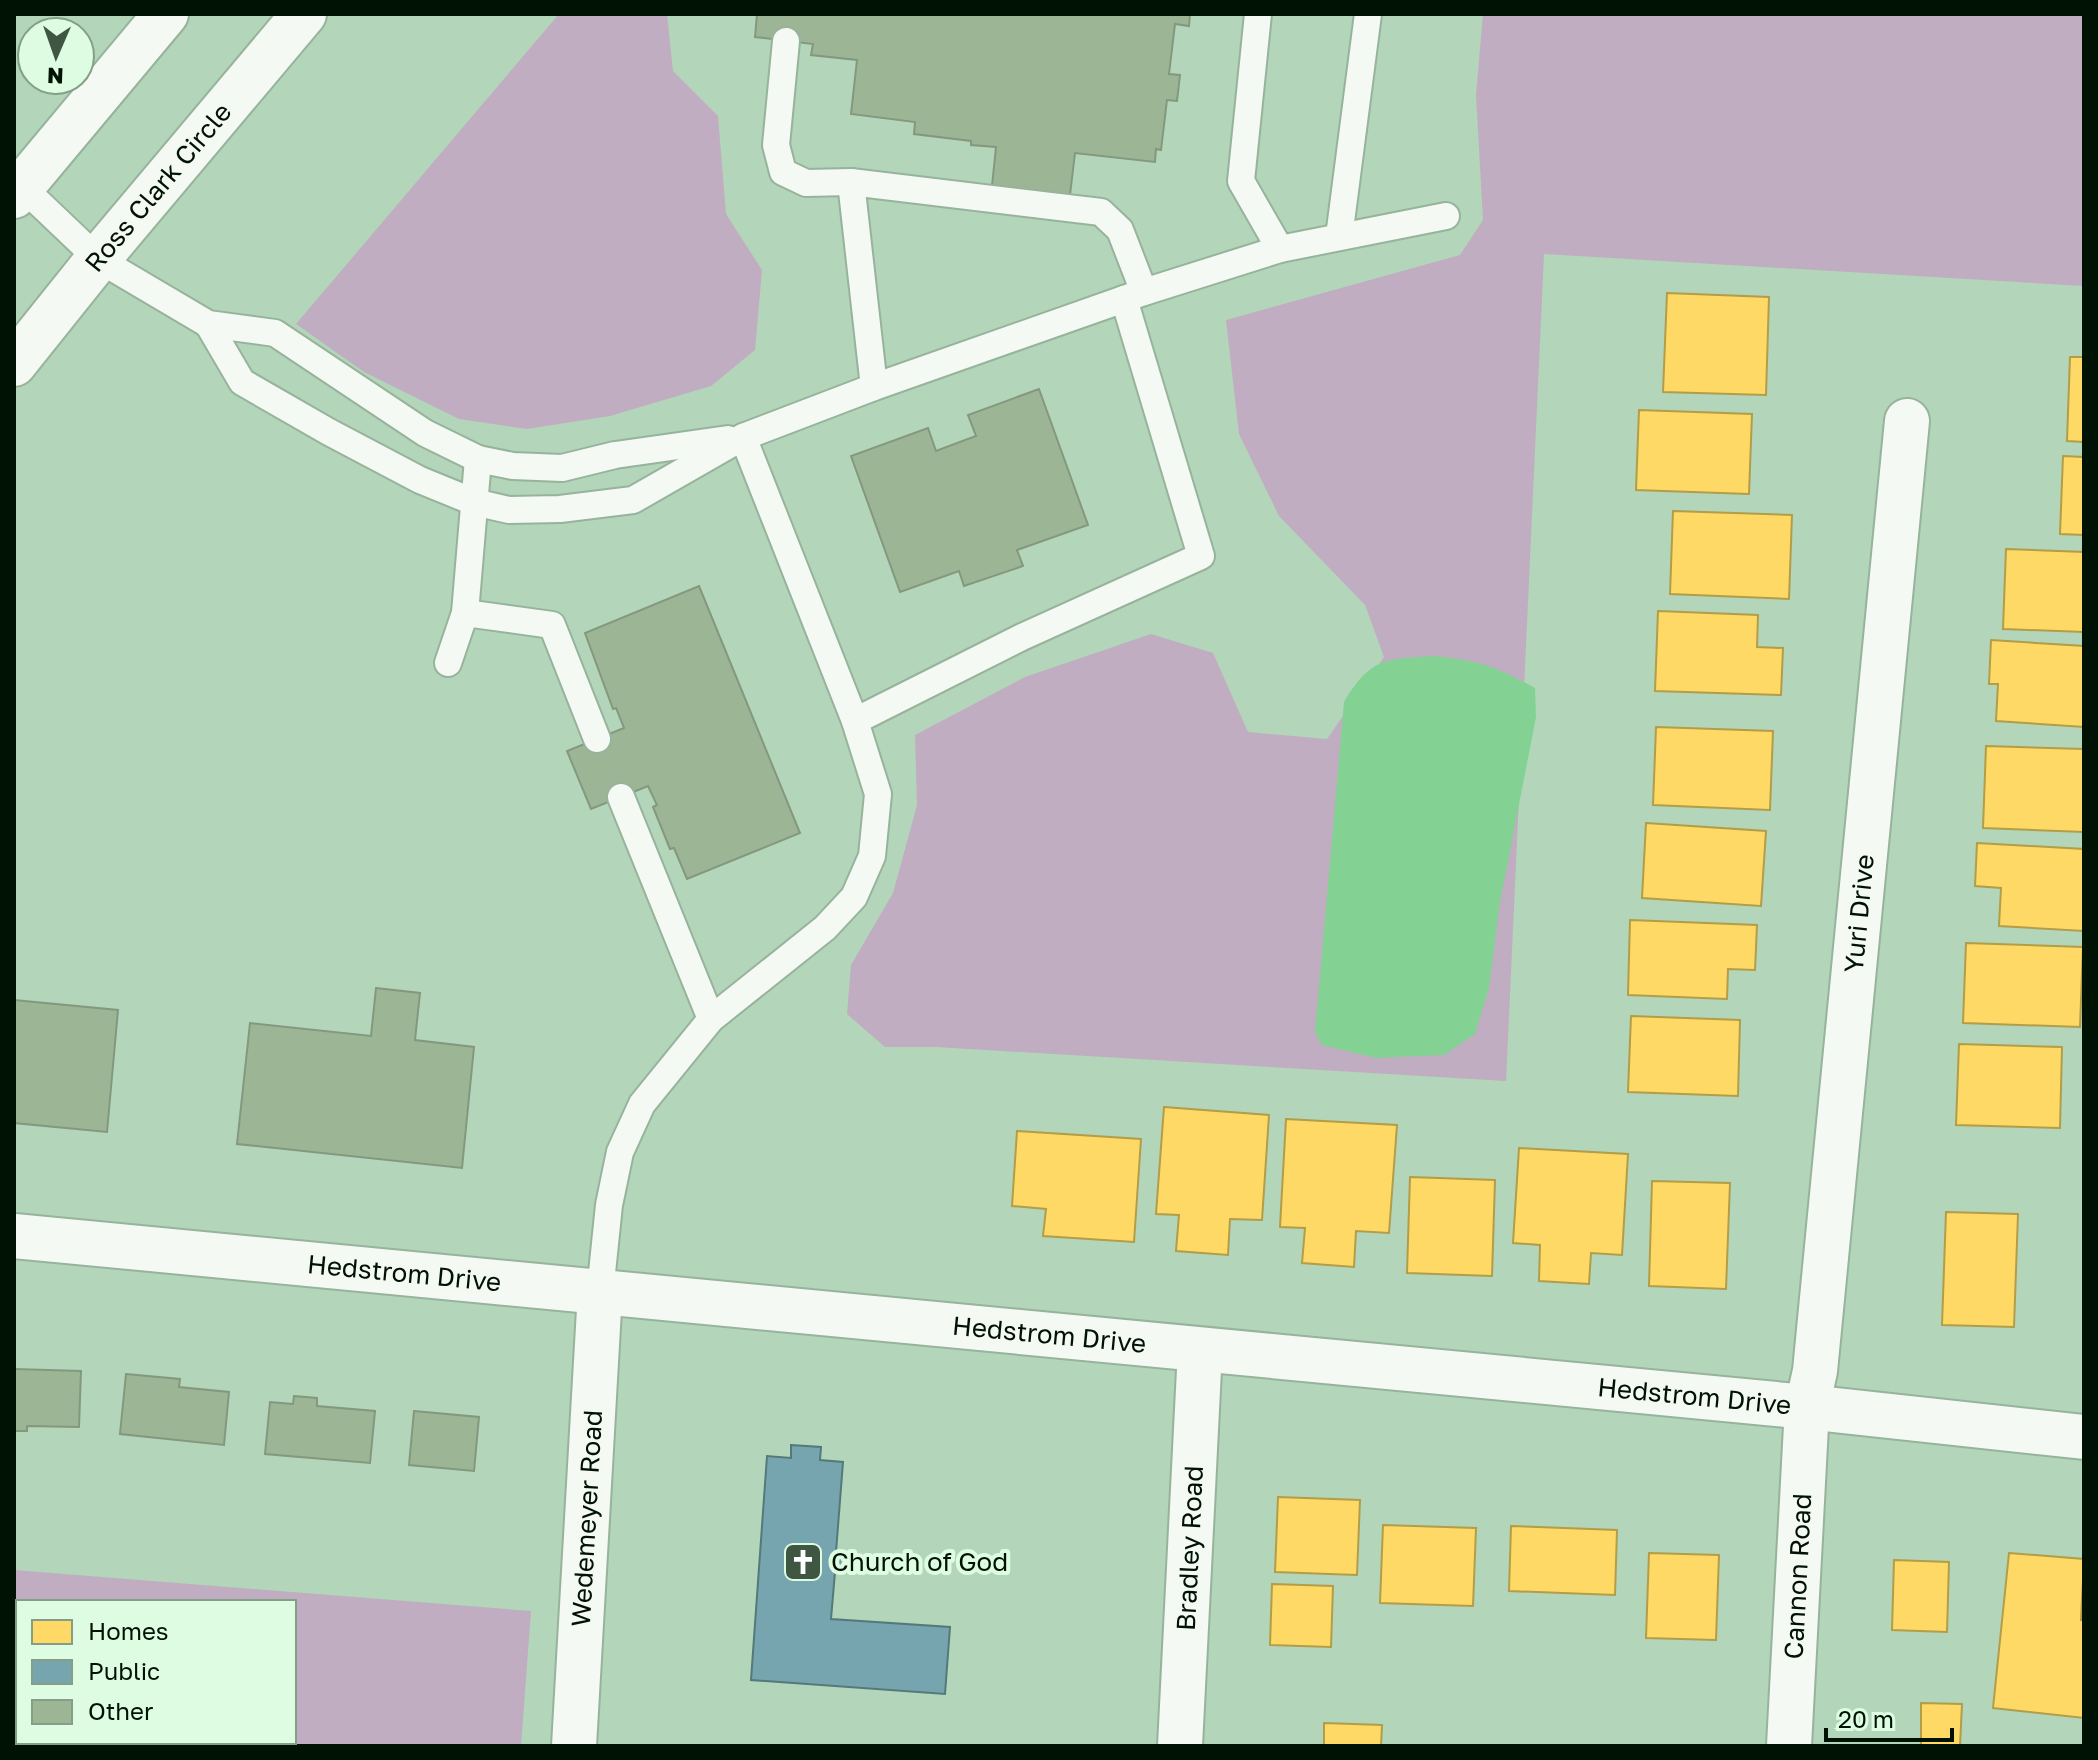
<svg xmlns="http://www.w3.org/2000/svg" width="2098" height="1760" font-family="'Golos Text',sans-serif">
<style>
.green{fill:#c1adc1;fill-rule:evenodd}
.water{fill:#83d294}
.homes{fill:#ffd966;stroke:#b29d48;stroke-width:2}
.public{fill:#76a5af;stroke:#53797b;stroke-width:2}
.building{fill:#9cb594;stroke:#83987f;stroke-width:2}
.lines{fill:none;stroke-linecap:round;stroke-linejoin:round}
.lane-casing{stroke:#97b39c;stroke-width:30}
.street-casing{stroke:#97b39c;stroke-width:48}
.secondary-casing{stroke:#97b39c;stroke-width:48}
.highway-casing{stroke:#97b39c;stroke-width:48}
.lane{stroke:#f4f9f4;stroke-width:26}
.street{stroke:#f4f9f4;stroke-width:44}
.secondary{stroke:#f4f9f4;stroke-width:44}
.highway{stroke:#f4f9f4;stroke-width:44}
.labels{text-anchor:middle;stroke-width:8;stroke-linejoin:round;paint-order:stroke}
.street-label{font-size:26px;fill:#001203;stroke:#ddfce1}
.poi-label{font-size:26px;fill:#001203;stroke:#ddfce1;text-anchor:start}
</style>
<rect width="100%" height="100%" fill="#b3d5b9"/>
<g class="green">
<path d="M 559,14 L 667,14 L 673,71 L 718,116 L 726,214 L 762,270 L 755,350 L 711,386 L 610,416 L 527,429 L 459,419 L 364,372 L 296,324 Z"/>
<path d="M 1483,14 L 2084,14 L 2084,286 L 1544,254 L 1506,1081 L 936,1047 L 885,1047 L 847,1014 L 851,965 L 893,893 L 917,805 L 915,735 L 1025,677 L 1151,634 L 1213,653 L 1248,732 L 1327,739 L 1384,657 L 1365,605 L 1279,516 L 1239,434 L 1226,320 L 1460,255 L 1483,220 L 1476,95 Z"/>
<path d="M 14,1570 L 531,1611 L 521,1746 L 14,1746 ZM 18,1602 L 294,1602 L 294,1742 L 18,1742 Z"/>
</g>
<path class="water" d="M 1435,656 C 1481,661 1495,666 1535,688 L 1536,717 L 1500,902 L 1489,988 L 1475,1034 L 1444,1055 L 1376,1058 L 1322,1045 L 1315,1032 L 1344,702 C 1371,657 1386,659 1435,656 Z"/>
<g class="homes">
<path d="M 1667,293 L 1769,297 L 1766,395 L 1663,392 Z"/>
<path d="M 2070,357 L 2084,357 L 2084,442 L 2067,441 Z"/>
<path d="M 1639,410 L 1752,414 L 1749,494 L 1636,490 Z"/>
<path d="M 2063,456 L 2084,457 L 2084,535 L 2060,534 Z"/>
<path d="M 1673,511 L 1792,515 L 1789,599 L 1670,594 Z"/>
<path d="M 2006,549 L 2084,552 L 2084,632 L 2003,629 Z"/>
<path d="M 1658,611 L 1758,615 L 1757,647 L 1783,648 L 1781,695 L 1655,691 Z"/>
<path d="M 1991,640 L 2084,646 L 2084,727 L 1996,721 L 1998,684 L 1989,684 Z"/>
<path d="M 1656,727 L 1773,731 L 1770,810 L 1653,805 Z"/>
<path d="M 1986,746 L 2084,749 L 2084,832 L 1983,828 Z"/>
<path d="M 1646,823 L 1766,831 L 1761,906 L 1642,898 Z"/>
<path d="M 1977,843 L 2084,849 L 2084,931 L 1999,926 L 2001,888 L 1975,886 Z"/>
<path d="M 1630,920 L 1757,925 L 1755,970 L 1728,969 L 1727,999 L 1628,995 Z"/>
<path d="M 1966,943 L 2083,947 L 2080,1027 L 1963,1023 Z"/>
<path d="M 1631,1016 L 1740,1020 L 1738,1096 L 1628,1092 Z"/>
<path d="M 1959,1044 L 2062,1047 L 2060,1128 L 1956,1125 Z"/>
<path d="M 1164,1107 L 1269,1115 L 1262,1220 L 1230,1219 L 1228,1255 L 1176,1251 L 1179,1215 L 1156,1214 Z"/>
<path d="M 1286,1119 L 1397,1125 L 1389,1233 L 1356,1231 L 1354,1267 L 1302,1263 L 1305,1228 L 1280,1227 Z"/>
<path d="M 1017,1131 L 1141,1139 L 1134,1242 L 1043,1236 L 1046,1209 L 1012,1206 Z"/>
<path d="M 1519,1148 L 1628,1154 L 1622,1255 L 1591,1253 L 1589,1284 L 1539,1281 L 1540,1245 L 1513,1243 Z"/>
<path d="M 1410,1177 L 1495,1180 L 1492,1276 L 1407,1273 Z"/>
<path d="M 1652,1181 L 1730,1183 L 1726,1289 L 1649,1286 Z"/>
<path d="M 1946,1212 L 2018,1214 L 2014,1327 L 1942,1325 Z"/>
<path d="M 1278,1497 L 1360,1500 L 1357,1575 L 1275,1572 Z"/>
<path d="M 1383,1525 L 1476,1528 L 1473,1606 L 1380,1603 Z"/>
<path d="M 1511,1526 L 1617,1530 L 1615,1595 L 1509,1591 Z"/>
<path d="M 1649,1553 L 1719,1555 L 1716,1640 L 1646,1638 Z"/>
<path d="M 2009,1553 L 2084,1559 L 2081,1620 L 2084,1620 L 2084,1718 L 1993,1708 Z"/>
<path d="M 1894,1560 L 1949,1562 L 1947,1632 L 1892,1630 Z"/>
<path d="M 1272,1584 L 1333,1586 L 1331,1647 L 1270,1645 Z"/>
<path d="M 1921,1703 L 1962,1704 L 1960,1746 L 1921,1746 Z"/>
<path d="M 1324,1723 L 1382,1725 L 1381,1746 L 1324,1746 Z"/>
</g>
<path class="public" d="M 791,1445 L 821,1447 L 820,1460 L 843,1462 L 836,1552 L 847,1553 L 846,1573 L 835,1572 L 831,1619 L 950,1627 L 945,1694 L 751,1680 L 767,1456 L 791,1458 Z"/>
<g class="building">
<path d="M 757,14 L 1190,14 L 1189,26 L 1175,24 L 1169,74 L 1180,75 L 1177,101 L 1167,100 L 1161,150 L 1156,149 L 1155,162 L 1075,153 L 1070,195 L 992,186 L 996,147 L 971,145 L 971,141 L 914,134 L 915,122 L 851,114 L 857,60 L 811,55 L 813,44 L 755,37 Z"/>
<path d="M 1039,389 L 1088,525 L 1017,550 L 1023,566 L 964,586 L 959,571 L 900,592 L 851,456 L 928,428 L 936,451 L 976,436 L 968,415 Z"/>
<path d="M 699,586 L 800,833 L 687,879 L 674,848 L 670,849 L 653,807 L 657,805 L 648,786 L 591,809 L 567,751 L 624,728 L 616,708 L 613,709 L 585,633 Z"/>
<path d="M 376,988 L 420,993 L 415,1040 L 474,1047 L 462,1168 L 237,1144 L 250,1023 L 371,1036 Z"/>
<path d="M 14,1000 L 118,1010 L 107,1132 L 14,1123 Z"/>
<path d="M 14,1369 L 81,1371 L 79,1427 L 27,1426 L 27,1431 L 14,1431 Z"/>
<path d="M 126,1374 L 180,1379 L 179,1387 L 229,1392 L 224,1445 L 120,1434 Z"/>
<path d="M 294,1396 L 317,1398 L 317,1406 L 375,1411 L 370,1463 L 265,1454 L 270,1402 L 293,1404 Z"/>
<path d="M 414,1411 L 479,1417 L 474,1471 L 409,1465 Z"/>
</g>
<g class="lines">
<defs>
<g id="lane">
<path d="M 1258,14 L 1241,181 L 1280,249"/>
<path d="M 786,41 L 776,145 L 783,172 L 806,183 L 851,182 L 1101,212 L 1120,230 L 1144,292"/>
<path d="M 14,179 L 98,259 L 208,324 L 275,333 L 425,433 L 478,459 L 513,466 L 562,468 L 615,455 L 728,439"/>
<path d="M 851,182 L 874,387"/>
<path d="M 1339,237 L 1368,14"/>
<path d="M 208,324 L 242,382 L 329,432 L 420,480 L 474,502 L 509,510 L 560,509 L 633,500 L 743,437 L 874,387 L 1144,292 L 1280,249 L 1446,216"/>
<path d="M 465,613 L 552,625 L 597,739"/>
<path d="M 448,663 L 465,613 L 478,459"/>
<path d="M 855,721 L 1022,637 L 1201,556 L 1124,299"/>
<path d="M 621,797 L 711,1019"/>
<path d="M 600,1292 L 609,1205 L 620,1152 L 642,1104 L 711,1019 L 825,928 L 854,897 L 872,856 L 878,794 L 855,721 L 743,437"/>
</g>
<g id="street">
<path id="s1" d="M 574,1746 L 600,1292"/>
<path id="s2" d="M 1180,1746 L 1200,1350"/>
<path id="s3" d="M 1789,1746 L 1807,1407 L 1815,1371 L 1907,421"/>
</g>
<g id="secondary">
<path id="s4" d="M 14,1236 L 1807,1407 L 2084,1437"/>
</g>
<g id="highway">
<path d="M 14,196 L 166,14"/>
<path id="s5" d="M 14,364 L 98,259 L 304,14"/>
</g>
</defs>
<use href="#lane" class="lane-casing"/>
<use href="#street" class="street-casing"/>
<use href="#secondary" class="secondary-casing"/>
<use href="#highway" class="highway-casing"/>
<use href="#lane" class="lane"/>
<use href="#street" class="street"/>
<use href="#secondary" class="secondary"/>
<use href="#highway" class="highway"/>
</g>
<defs>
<symbol id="church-square" viewBox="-11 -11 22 22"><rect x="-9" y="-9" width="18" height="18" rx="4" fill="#3f5643" stroke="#ddfce1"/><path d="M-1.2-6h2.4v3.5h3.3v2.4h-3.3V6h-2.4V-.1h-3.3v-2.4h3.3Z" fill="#fff"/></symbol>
</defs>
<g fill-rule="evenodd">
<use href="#church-square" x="781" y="1540" width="44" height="44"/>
</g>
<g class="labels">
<g class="street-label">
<text dy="9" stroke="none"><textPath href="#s5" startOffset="228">Ross Clark Circle</textPath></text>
<text dy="9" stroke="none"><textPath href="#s3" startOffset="836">Yuri Drive</textPath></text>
<text dy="9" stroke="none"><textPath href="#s4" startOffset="392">Hedstrom Drive</textPath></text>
<text dy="9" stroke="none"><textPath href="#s4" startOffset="1040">Hedstrom Drive</textPath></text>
<text dy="9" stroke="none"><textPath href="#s4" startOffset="1688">Hedstrom Drive</textPath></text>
<text dy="9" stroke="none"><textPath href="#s1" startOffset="228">Wedemeyer Road</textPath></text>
<text dy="9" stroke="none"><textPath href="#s2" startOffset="198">Bradley Road</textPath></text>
<text dy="9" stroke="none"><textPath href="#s3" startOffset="170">Cannon Road</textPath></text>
</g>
<g class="poi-label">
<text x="831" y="1571">Church of God</text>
</g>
</g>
<rect width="2098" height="1760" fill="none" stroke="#001203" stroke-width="32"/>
<rect x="16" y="1600" width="280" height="144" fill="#ddfce1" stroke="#859e88" stroke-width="2"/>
<rect x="32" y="1620" width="40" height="24" fill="#ffd966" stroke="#859e88" stroke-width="2"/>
<text x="88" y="1640" font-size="24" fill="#001203">Homes</text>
<rect x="32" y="1660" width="40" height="24" fill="#76a5af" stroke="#859e88" stroke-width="2"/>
<text x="88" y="1680" font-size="24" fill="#001203">Public</text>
<rect x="32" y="1700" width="40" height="24" fill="#9cb594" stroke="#859e88" stroke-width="2"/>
<text x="88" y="1720" font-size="24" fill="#001203">Other</text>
<g transform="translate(56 56) rotate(182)"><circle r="38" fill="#ddfce1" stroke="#859e88" stroke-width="2"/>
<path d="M0-6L14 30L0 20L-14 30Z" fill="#3f5643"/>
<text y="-12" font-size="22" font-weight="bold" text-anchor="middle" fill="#001203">N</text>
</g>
<path d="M1826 1728v12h126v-12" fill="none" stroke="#001203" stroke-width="4"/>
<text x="1838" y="1728" font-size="24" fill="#001203" stroke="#ddfce1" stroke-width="6" paint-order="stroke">20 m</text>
</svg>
